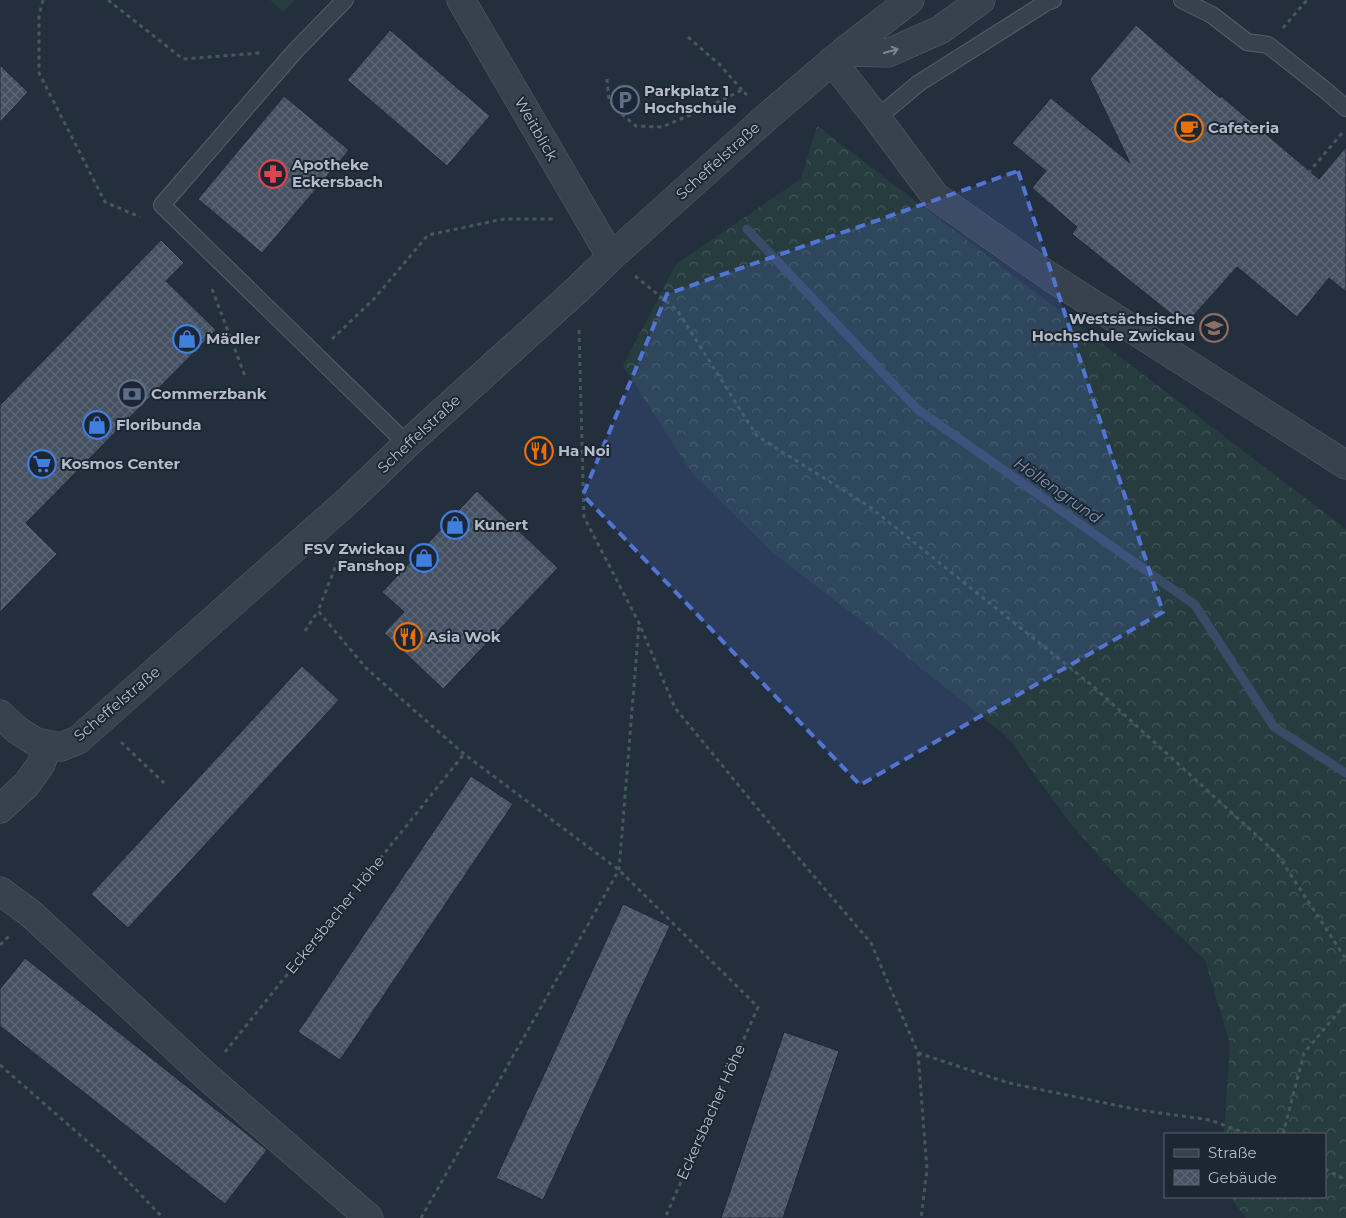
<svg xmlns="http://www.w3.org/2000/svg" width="1346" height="1218" font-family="Montserrat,sans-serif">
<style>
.green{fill:#263c3f}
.forest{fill:url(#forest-crowns)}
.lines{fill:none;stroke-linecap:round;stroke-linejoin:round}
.stream{stroke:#394c67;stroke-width:9}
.building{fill:url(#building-cross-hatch);stroke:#1f2835}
.lane-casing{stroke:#565f6c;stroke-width:18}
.street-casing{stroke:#565f6c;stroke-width:29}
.path{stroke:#44595c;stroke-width:3;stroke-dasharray:4 4;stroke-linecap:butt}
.lane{stroke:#38414e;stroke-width:16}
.street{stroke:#38414e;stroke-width:28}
.oneway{stroke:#7c8592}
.marked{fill:#5274d3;fill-opacity:0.2;stroke:#5274d3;stroke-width:4;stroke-dasharray:10 6;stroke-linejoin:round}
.labels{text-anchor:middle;stroke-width:4;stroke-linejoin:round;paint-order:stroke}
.poi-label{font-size:15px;font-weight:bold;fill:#b4bcc9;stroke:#1d2633;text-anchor:start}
.street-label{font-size:15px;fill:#b4bcc9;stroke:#1d2633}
.water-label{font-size:16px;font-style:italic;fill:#7c92b1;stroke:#1d2633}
</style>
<defs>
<pattern id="forest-crowns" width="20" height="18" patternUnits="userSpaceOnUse" patternTransform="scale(1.25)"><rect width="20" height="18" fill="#263c3f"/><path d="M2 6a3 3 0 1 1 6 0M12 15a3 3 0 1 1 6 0" fill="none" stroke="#435659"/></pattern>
<pattern id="building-cross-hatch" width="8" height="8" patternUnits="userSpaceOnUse" patternTransform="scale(1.25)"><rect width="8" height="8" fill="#455162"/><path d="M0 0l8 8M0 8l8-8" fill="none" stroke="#5d6877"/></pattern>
</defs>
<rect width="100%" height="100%" fill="#242f3e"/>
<path class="green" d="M 270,0 L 295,0 L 283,12 Z"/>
<path class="forest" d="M 817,126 L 1346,529 L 1346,1218 L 1246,1218 L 1230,1197 L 1325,1197 L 1325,1134 L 1224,1134 L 1230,1044 L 1205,960 L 1123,883 L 1070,823 L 1008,738 L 879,634 L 773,553 L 692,473 L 623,366 L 676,264 L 801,179 Z"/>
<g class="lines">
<path class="stream" d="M 747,229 L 917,409 L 1195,605 L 1274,727 L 1346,773"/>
</g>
<g class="building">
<path d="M 1136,25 L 1220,98 L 1221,96 L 1319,179 L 1346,147 L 1346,292 L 1329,278 L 1297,317 L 1237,267 L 1185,325 L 1072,234 L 1077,227 L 1032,188 L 1046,171 L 1012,143 L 1051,98 L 1130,163 L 1090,79 Z"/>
<path d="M 390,30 L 490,116 L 447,166 L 347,80 Z"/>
<path d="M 0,65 L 28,92 L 0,122 Z"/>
<path d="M 284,96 L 349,150 L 262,253 L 198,199 Z"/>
<path d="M 161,240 L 184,263 L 166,281 L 216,330 L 26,523 L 57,554 L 0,612 L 0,405 Z"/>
<path d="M 477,491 L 558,568 L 443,689 L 384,633 L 404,612 L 382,592 Z"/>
<path d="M 302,666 L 339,700 L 128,928 L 91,894 Z"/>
<path d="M 471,776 L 513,804 L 340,1060 L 298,1032 Z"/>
<path d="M 623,904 L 670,926 L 543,1200 L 496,1178 Z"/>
<path d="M 25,958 L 267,1150 L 225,1204 L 0,1026 L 0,989 Z"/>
<path d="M 784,1032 L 839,1051 L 783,1218 L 721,1218 Z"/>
</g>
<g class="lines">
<defs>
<g id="lane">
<path d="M 345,0 L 296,50 L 162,205 L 407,444"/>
<path d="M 1182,0 L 1212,15 L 1247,42 L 1268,45 L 1325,90 L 1346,108"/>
<path d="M 877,118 L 919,83 L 1047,2 L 1053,0"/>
</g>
<g id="street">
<path d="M 461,0 L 611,257"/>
<path d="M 843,52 L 888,53 L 940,30 L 981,0"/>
<path d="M 832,61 L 877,118 L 935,196 L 1049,276 L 1346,465"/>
<path d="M 0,714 L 17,730 L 36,742 L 61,747 L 78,740 L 351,498 L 407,444 L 578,289 L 611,257 L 768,116 L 843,52 L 910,0"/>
<path d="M 0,809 L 27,784 L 41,764 L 48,745"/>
<path d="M 0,891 L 30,913 L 205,1075 L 369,1218"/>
</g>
</defs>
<use href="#lane" class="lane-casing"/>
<use href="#street" class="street-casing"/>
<g class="path">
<path d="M 43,0 L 39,15 L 39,73 L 105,202 L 140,217"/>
<path d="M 108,0 L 183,59 L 260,53"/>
<path d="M 1283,28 L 1307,0"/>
<path d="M 688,37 L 720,65 L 742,90"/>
<path d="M 607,79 L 609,100 L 620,113 L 636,126 L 662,127 L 702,110 L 742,90 L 748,96"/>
<path d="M 1303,179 L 1343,132"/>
<path d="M 635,276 L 677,310 L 757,436 L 870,507 L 1094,687 L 1277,854 L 1346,959"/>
<path d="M 212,289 L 245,376"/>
<path d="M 579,330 L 584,517 L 639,623 L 675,708 L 795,854 L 871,943 L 918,1053 L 927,1170 L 921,1218"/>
<path d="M 332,339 L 373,300 L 428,235 L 504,219 L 553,219"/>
<path d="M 344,545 L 318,611 L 366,668 L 464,754 L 619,870 L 758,1007 L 665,1218"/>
<path d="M 305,631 L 318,611"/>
<path d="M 121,742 L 164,783"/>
<path d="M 0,945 L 10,935"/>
<path d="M 225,1052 L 464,754"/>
<path d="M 918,1053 L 1009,1083 L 1139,1110 L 1210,1120 L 1248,1134"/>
<path d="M 0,1065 L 104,1156 L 163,1218"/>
<path d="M 1283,1134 L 1304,1053 L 1346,1003"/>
<path d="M 1325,1169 L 1346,1180"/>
<path d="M 421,1218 L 619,870 L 639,624"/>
</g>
<use href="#lane" class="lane"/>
<use href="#street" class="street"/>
</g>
<defs><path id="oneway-shaft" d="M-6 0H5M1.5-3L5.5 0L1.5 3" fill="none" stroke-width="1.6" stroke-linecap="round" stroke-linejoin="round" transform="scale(1.25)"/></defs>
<use class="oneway" href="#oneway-shaft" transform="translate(891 51) rotate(-16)"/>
<path class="marked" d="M 1018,171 L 1163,612 L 860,785 L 583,495 L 667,294 Z"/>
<defs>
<symbol id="parking-ring" viewBox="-11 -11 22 22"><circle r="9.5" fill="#1d2633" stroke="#5c6f8a" stroke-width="1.5"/><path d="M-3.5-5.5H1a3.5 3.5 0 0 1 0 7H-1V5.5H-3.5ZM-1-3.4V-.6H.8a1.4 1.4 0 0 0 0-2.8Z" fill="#5c6f8a"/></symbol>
<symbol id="cafe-ring" viewBox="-11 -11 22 22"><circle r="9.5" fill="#1d2633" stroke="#e8710a" stroke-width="1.5"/><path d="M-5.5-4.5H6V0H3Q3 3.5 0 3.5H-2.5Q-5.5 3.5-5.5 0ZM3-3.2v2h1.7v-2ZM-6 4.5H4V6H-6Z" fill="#e8710a"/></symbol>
<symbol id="pharmacy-ring" viewBox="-11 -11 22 22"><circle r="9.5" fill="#1d2633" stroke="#e0444e" stroke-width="1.5"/><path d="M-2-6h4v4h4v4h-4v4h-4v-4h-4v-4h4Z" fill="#e0444e"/></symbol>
<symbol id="university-ring" viewBox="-11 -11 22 22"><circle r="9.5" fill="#1d2633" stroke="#8d6e63" stroke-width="1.5"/><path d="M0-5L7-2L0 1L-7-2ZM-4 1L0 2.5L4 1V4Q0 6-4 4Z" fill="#8d6e63"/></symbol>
<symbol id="shop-ring" viewBox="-11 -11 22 22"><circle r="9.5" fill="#1d2633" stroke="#3f7fe0" stroke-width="1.5"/><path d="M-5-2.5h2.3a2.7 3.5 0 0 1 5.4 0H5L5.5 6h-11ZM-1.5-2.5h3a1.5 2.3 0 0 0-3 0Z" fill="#3f7fe0"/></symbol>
<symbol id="bank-ring" viewBox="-11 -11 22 22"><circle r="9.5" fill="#1d2633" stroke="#5c6f8a" stroke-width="1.5"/><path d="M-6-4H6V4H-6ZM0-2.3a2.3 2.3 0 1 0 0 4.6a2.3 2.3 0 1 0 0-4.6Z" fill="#5c6f8a"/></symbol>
<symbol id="restaurant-ring" viewBox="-11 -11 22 22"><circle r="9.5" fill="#1d2633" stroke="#e8710a" stroke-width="1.5"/><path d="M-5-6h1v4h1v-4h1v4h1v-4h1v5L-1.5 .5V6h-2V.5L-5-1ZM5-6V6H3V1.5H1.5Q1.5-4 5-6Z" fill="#e8710a"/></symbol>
<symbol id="supermarket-ring" viewBox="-11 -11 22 22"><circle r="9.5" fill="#1d2633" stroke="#3f7fe0" stroke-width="1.5"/><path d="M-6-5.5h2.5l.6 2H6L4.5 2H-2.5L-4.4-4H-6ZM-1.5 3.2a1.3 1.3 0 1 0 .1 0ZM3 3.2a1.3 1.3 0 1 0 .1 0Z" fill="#3f7fe0"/></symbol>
</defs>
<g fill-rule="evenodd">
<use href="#parking-ring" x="609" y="84" width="32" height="32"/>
<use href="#cafe-ring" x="1173" y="112" width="32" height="32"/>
<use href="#pharmacy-ring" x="257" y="158" width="32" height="32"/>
<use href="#university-ring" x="1198" y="312" width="32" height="32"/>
<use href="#shop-ring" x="171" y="323" width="32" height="32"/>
<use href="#bank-ring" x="116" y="378" width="32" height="32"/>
<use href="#shop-ring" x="81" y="409" width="32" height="32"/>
<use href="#restaurant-ring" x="523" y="435" width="32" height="32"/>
<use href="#supermarket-ring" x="26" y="448" width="32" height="32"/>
<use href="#shop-ring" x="439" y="509" width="32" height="32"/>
<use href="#shop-ring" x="408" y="542" width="32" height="32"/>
<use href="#restaurant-ring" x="392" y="621" width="32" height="32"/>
</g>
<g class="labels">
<g class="poi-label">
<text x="644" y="96">Parkplatz 1<tspan x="644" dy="17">Hochschule</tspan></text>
<text x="1208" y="133">Cafeteria</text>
<text x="292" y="170">Apotheke<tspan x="292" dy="17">Eckersbach</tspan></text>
<text x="1195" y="324" text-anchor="end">Westsächsische<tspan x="1195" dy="17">Hochschule Zwickau</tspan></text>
<text x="206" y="344">Mädler</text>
<text x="151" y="399">Commerzbank</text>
<text x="116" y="430">Floribunda</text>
<text x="558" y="456">Ha Noi</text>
<text x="61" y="469">Kosmos Center</text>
<text x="474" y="530">Kunert</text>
<text x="405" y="554" text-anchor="end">FSV Zwickau<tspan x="405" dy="17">Fanshop</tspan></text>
<text x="427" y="642">Asia Wok</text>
</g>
<g class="street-label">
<text transform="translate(536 129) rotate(60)" y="5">Weitblick</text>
<text transform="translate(718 161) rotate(-42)" y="5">Scheffelstraße</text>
<text transform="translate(419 434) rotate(-43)" y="5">Scheffelstraße</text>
<text transform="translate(117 704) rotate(-40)" y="5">Scheffelstraße</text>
<text transform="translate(335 915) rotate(-51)" y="5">Eckersbacher Höhe</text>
<text transform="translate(711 1112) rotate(-66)" y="5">Eckersbacher Höhe</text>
</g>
<g class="water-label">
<text transform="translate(1058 490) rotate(35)" y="6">Höllengrund</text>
</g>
</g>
<rect x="1164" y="1133" width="162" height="65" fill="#1d2633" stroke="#59626f"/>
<rect x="1174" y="1149" width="25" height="8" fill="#38414e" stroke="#59626f"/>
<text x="1208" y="1158" font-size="15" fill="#b4bcc9">Straße</text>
<rect x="1174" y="1170" width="25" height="15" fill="url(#building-cross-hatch)" stroke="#59626f"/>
<text x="1208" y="1183" font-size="15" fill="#b4bcc9">Gebäude</text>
</svg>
